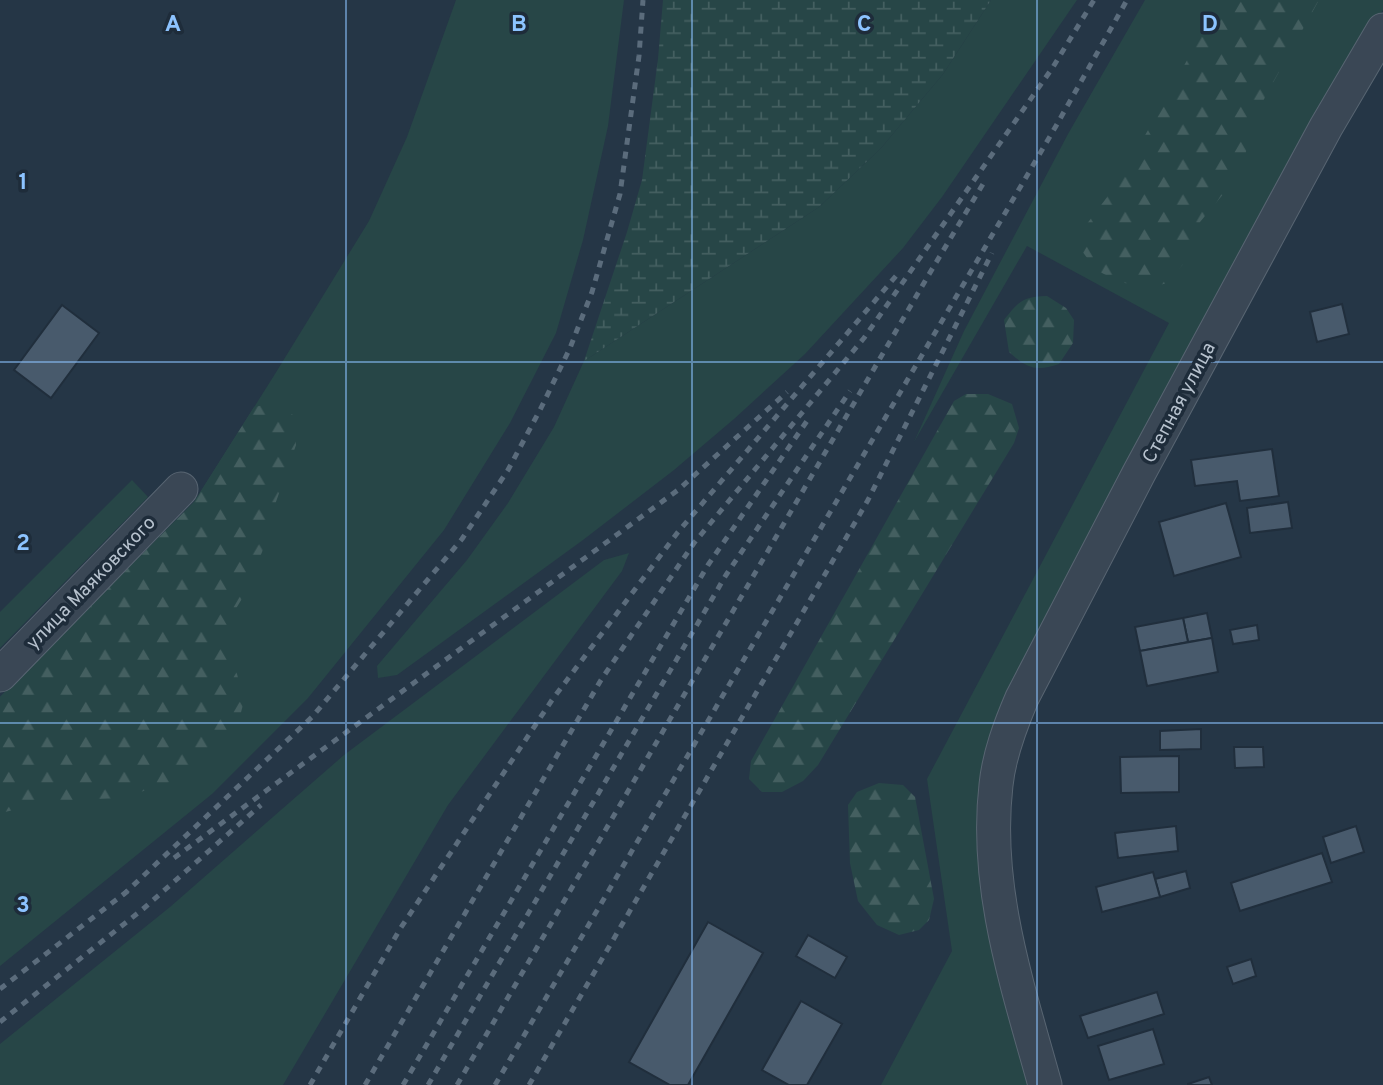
<svg xmlns="http://www.w3.org/2000/svg" width="1383" height="1085" font-family="Overpass,sans-serif">
<style>
.grass{fill:#274647}
.forest{fill:url(#forest-firs)}
.wetland{fill:url(#wetland-marsh)}
.building{fill:#485a6c;stroke:#202e3c;stroke-width:2}
.lines{fill:none;stroke-linecap:round;stroke-linejoin:round}
.minor-casing{stroke:#586572;stroke-width:35}
.minor{stroke:#3a4755;stroke-width:33}
.rail{stroke:#5b6c7c;stroke-width:5;stroke-dasharray:7 7;stroke-linecap:butt}
.grid{fill:none;stroke:#8cc3ff;stroke-width:2;stroke-opacity:0.55}
.labels{text-anchor:middle;stroke-width:7;stroke-linejoin:round;paint-order:stroke}
.street-label{font-size:19px;fill:#b7c2ce;stroke:#1e2c3a}
.grid-label{font-size:23px;text-anchor:middle;font-weight:bold;fill:#8cc3ff;stroke:#1e2c3a;stroke-width:7;stroke-linejoin:round;paint-order:stroke}
</style>
<defs>
<pattern id="forest-firs" width="22" height="20" patternUnits="userSpaceOnUse" patternTransform="scale(1.75)"><rect width="22" height="20" fill="#274647"/><path d="M5 1l3.5 6h-7zM16 11l3.5 6h-7z" fill="#445f60"/></pattern>
<pattern id="wetland-marsh" width="20" height="14" patternUnits="userSpaceOnUse" patternTransform="scale(1.75)"><rect width="20" height="14" fill="#274647"/><path d="M1 5h8M5 5V1M11 12h8M15 12V8" fill="none" stroke="#445f60"/></pattern>
</defs>
<rect width="100%" height="100%" fill="#253646"/>
<g class="grass">
<path d="M 456,0 L 624,0 L 608,126 L 583,240 L 556,333 L 510,423 L 444,530 L 308,698 L 212,794 L 0,966 L 0,697 L 194,502 L 275,374 L 369,221 L 407,137 Z"/>
<path d="M 991,0 L 1077,0 L 942,197 L 903,248 L 805,354 L 734,419 L 674,470 L 583,540 L 397,675 L 378,678 L 377,666 L 467,560 L 508,503 L 554,427 L 584,361 L 819,207 L 881,148 L 943,74 Z"/>
<path d="M 1145,0 L 1383,0 L 1383,10 L 1302,138 L 999,727 L 1032,1085 L 881,1085 L 952,951 L 927,779 L 1169,323 L 1027,246 L 914,442 L 964,331 L 1068,134 Z"/>
<path d="M 132,480 L 148,497 L 0,648 L 0,612 Z"/>
<path d="M 629,553 L 622,571 L 448,805 L 283,1085 L 0,1085 L 0,1044 L 170,907 L 344,755 L 604,560 Z"/>
</g>
<g class="forest">
<path d="M 1220,0 L 1319,0 L 1253,119 L 1246,152 L 1235,180 L 1200,222 L 1185,262 L 1167,283 L 1149,288 L 1120,282 L 1096,270 L 1082,251 L 1080,233 L 1117,184 L 1163,104 Z"/>
<path d="M 1047,296 L 1066,308 L 1074,320 L 1073,343 L 1059,364 C 1035,372 1027,368 1009,352 L 1004,320 C 1019,301 1022,297 1047,296 Z"/>
<path d="M 966,394 L 988,394 L 1012,404 L 1019,428 L 1014,443 L 818,765 L 803,781 L 782,792 L 762,792 L 749,779 L 751,761 L 954,401 Z"/>
<path d="M 275,403 L 293,415 L 296,445 L 271,516 L 265,545 L 243,597 L 229,620 L 222,646 L 237,674 L 244,701 L 236,731 L 212,759 L 173,781 L 123,798 L 94,799 L 22,808 L 5,812 L 0,816 L 0,697 L 194,502 L 254,407 Z"/>
<path d="M 879,783 L 903,785 L 915,797 L 934,899 L 929,920 L 919,930 L 899,935 L 877,925 L 858,901 L 850,863 L 848,805 L 857,792 Z"/>
</g>
<path class="wetland" d="M 663,0 L 991,0 L 943,74 L 881,148 L 819,207 L 584,361 L 627,232 L 642,180 L 658,59 Z"/>
<g class="building">
<path d="M 1342,304 L 1349,334 L 1317,342 L 1310,312 Z"/>
<path d="M 62,305 L 99,333 L 51,398 L 14,370 Z"/>
<path d="M 1272,449 L 1279,496 L 1240,501 L 1237,481 L 1195,486 L 1191,460 Z"/>
<path d="M 1288,502 L 1292,528 L 1250,533 L 1247,508 Z"/>
<path d="M 1226,503 L 1241,557 L 1174,576 L 1159,522 Z"/>
<path d="M 1207,613 L 1212,638 L 1188,642 L 1183,618 Z"/>
<path d="M 1183,618 L 1188,642 L 1140,651 L 1135,627 Z"/>
<path d="M 1257,625 L 1259,640 L 1233,644 L 1230,630 Z"/>
<path d="M 1212,638 L 1218,672 L 1147,686 L 1140,651 Z"/>
<path d="M 1201,729 L 1201,749 L 1160,750 L 1160,731 Z"/>
<path d="M 1234,747 L 1263,747 L 1264,767 L 1235,768 Z"/>
<path d="M 1179,756 L 1179,792 L 1121,793 L 1120,757 Z"/>
<path d="M 1176,826 L 1178,851 L 1118,858 L 1115,833 Z"/>
<path d="M 1356,826 L 1364,852 L 1331,863 L 1323,837 Z"/>
<path d="M 1322,853 L 1332,882 L 1240,911 L 1231,883 Z"/>
<path d="M 1186,871 L 1190,888 L 1160,897 L 1155,879 Z"/>
<path d="M 1153,872 L 1160,897 L 1102,912 L 1096,887 Z"/>
<path d="M 708,922 L 763,953 L 688,1085 L 670,1085 L 629,1062 Z"/>
<path d="M 808,935 L 847,957 L 835,978 L 796,956 Z"/>
<path d="M 1251,959 L 1256,976 L 1233,984 L 1227,967 Z"/>
<path d="M 1157,992 L 1164,1014 L 1088,1038 L 1080,1016 Z"/>
<path d="M 801,1001 L 842,1024 L 807,1085 L 789,1085 L 762,1070 Z"/>
<path d="M 1153,1029 L 1164,1064 L 1109,1080 L 1098,1046 Z"/>
<path d="M 1209,1077 L 1212,1085 L 1188,1085 L 1188,1084 Z"/>
</g>
<g class="lines">
<defs>
<g id="minor">
<path d="M 0,675 L 181,489"/>
<path d="M 1045,1085 C 1018,987 984,888 996,785 C 999,755 1010,726 1022,698 L 1139,473 L 1326,127 L 1383,30"/>
</g>
</defs>
<use href="#minor" class="minor-casing"/>
<use href="#minor" class="minor"/>
<g class="rail">
<path d="M 174,858 L 678,490 L 787,392"/>
<path d="M 123,895 L 312,717 L 462,539 L 508,470 L 541,408 L 570,348 L 592,292 L 620,194 L 639,56 L 643,0"/>
<path d="M 0,989 L 129,890"/>
<path d="M 0,1022 L 143,909 L 261,805"/>
<path d="M 310,1085 L 400,929 L 552,700 L 678,532 L 896,276"/>
<path d="M 365,1085 L 601,680 L 694,543 L 864,338 L 1053,67 L 1094,0"/>
<path d="M 403,1085 L 708,565 L 809,418"/>
<path d="M 428,1085 L 726,575 L 850,391"/>
<path d="M 457,1085 L 928,276 L 983,184"/>
<path d="M 495,1085 L 1056,126 L 1127,0"/>
<path d="M 529,1085 L 868,500 L 992,253"/>
</g>
</g>
<path class="grid" d="M 346,0 L 346,1085M 692,0 L 692,1085M 1037,0 L 1037,1085M 0,362 L 1383,362M 0,723 L 1383,723"/>
<g class="labels">
<g class="street-label">
<text transform="translate(1178 402) rotate(-62)" y="7">Степная улица</text>
<text transform="translate(90 582) rotate(-46)" y="7">улица Маяковского</text>
</g>
</g>
<g class="grid-label">
<text x="173" y="31">A</text>
<text x="519" y="31">B</text>
<text x="864" y="31">C</text>
<text x="1210" y="31">D</text>
<text x="23" y="189">1</text>
<text x="23" y="550">2</text>
<text x="23" y="912">3</text>
</g>
</svg>
